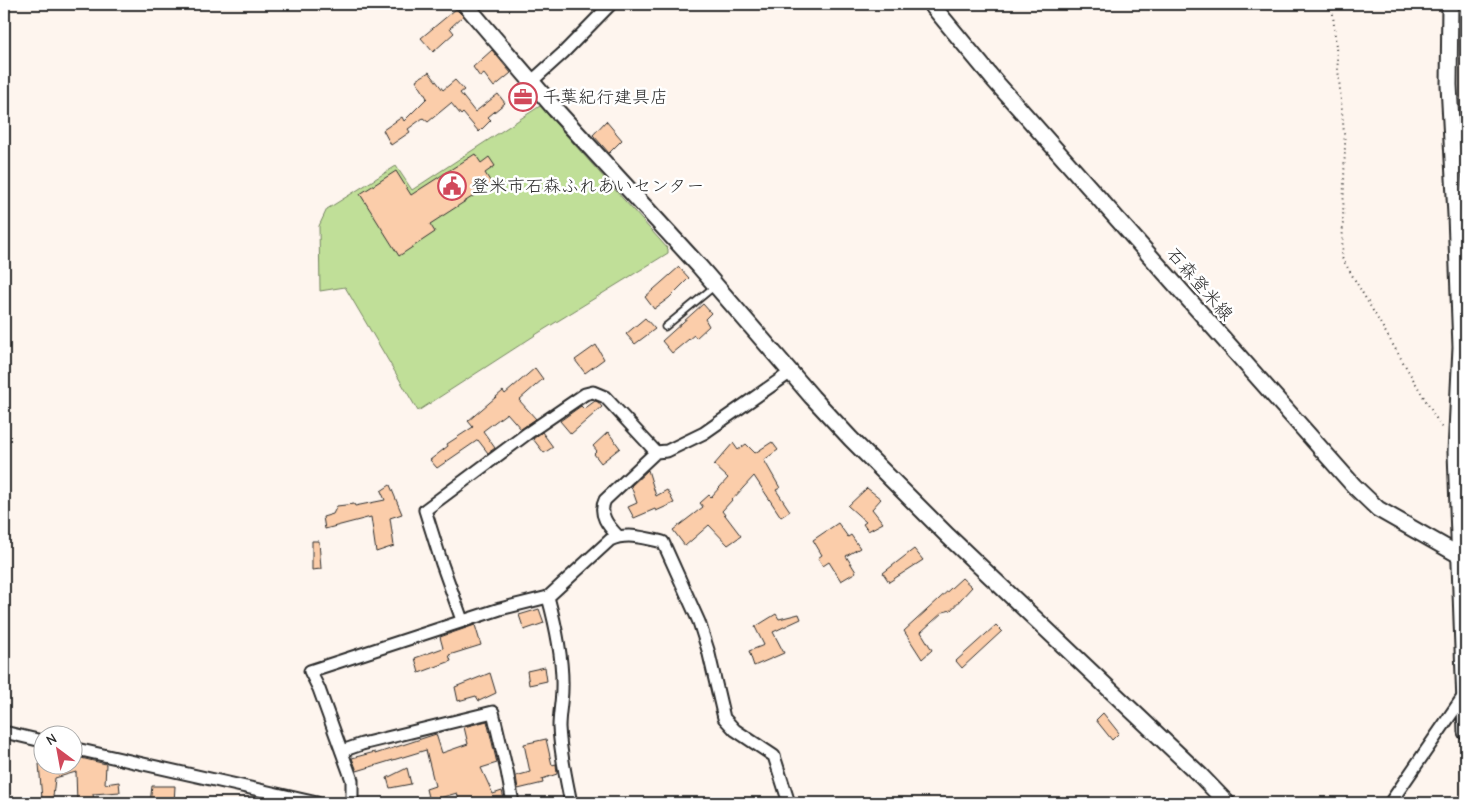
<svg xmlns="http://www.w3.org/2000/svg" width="1470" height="807" font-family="'Comic Neue','Klee One',sans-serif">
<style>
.green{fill:#c0df98;stroke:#768562}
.building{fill:#fbcdaa;stroke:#2b2b2b}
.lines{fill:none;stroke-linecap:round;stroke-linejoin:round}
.lane-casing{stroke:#2b2b2b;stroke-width:9}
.street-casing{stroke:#2b2b2b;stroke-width:15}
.secondary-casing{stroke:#2b2b2b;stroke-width:19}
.path{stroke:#2b2b2b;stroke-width:2;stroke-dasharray:1 4;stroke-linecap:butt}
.lane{stroke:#fff;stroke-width:5.5}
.street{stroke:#fff;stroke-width:11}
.secondary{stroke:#fff;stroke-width:15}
.labels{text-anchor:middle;stroke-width:5;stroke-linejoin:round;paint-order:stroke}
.poi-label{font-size:18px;fill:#2b2b2b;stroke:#fff;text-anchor:start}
.street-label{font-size:18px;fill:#2b2b2b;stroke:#fff}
</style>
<rect width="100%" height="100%" fill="#fef5ee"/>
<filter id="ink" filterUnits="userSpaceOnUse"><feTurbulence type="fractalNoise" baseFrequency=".02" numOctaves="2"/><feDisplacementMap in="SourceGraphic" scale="10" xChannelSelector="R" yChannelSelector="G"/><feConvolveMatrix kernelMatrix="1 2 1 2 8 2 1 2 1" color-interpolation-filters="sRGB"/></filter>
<g filter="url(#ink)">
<path class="green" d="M 540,106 L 668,249 L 668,253 L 540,332 L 418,411 L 345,287 L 320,291 L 319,226 L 327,209 L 396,166 L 412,190 Z"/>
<g class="building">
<path d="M 456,9 L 463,16 L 450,28 L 454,33 L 433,52 L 421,38 Z"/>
<path d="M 492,50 L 511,73 L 494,87 L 484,74 L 480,77 L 473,67 Z"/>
<path d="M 429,72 L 443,90 L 455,80 L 464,90 L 460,93 L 475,112 L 498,94 L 505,103 L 488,117 L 491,120 L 479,132 L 463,113 L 461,115 L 451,103 L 428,122 L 423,118 L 408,129 L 410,132 L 391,145 L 383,130 L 402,117 L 404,121 L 427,98 L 416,80 Z"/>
<path d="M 606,121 L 622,140 L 609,153 L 593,135 Z"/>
<path d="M 475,154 L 481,163 L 489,157 L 495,166 L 485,173 L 492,184 L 430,224 L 435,232 L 399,256 L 360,194 L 396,171 L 411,195 Z"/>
<path d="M 679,267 L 689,278 L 669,298 L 654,309 L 645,297 Z"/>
<path d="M 703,304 L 711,313 L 705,319 L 709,326 L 696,338 L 694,335 L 672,353 L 662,341 Z"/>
<path d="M 645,318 L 655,329 L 635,344 L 626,334 Z"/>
<path d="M 596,345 L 604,359 L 585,373 L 575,360 Z"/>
<path d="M 535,368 L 543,379 L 519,400 L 536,419 L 521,429 L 507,413 L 483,431 L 495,448 L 488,453 L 478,440 L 437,468 L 430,460 L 448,446 L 447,444 L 473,427 L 468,421 L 503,391 L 505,394 Z"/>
<path d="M 595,401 L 598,402 L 602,407 L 571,434 L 560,421 L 581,406 L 584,409 Z"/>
<path d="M 542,432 L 553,447 L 544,453 L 533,439 Z"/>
<path d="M 608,432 L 620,448 L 601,463 L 594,454 L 597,451 L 593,446 Z"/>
<path d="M 772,442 L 778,450 L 764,460 L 780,488 L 776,490 L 790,511 L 781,517 L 754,476 L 722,511 L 741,536 L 728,545 L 709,525 L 685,546 L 673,530 L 703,507 L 700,503 L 709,495 L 711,497 L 728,478 L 714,465 L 733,443 L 738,450 L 746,444 L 755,453 Z"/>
<path d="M 648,470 L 656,496 L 667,490 L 674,503 L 656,511 L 655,509 L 634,518 L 628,507 L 637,503 L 631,486 Z"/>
<path d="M 390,485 L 402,514 L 390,518 L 394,546 L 376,552 L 371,517 L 325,529 L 323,517 L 333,514 L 337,506 L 354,504 L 355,506 L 385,500 L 381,491 Z"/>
<path d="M 867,488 L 881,499 L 872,509 L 883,523 L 868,531 L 863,524 L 866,522 L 848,506 Z"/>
<path d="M 838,523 L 848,537 L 851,535 L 860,548 L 846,556 L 856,572 L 841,581 L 829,562 L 823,566 L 818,558 L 822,555 L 813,540 Z"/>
<path d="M 312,541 L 319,541 L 321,569 L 312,570 Z"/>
<path d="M 914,549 L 923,560 L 889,582 L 883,573 Z"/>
<path d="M 962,578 L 972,587 L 951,610 L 943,612 L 921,632 L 932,650 L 922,659 L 904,631 Z"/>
<path d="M 539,609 L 544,623 L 524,630 L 519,615 Z"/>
<path d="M 776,614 L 779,619 L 799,614 L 801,619 L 773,632 L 784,653 L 754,666 L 749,651 L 764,645 L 755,627 Z"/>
<path d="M 475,625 L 481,645 L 449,655 L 451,661 L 419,673 L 415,658 L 443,648 L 440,637 Z"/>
<path d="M 996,625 L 1002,631 L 962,668 L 956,661 Z"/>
<path d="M 545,667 L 547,681 L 529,685 L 527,671 Z"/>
<path d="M 490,673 L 496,693 L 479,701 L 476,696 L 458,701 L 455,687 Z"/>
<path d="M 1103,713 L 1119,733 L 1112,740 L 1096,720 Z"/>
<path d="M 487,721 L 497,763 L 481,768 L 493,794 L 502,791 L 505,803 L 460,803 L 457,793 L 429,801 L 426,789 L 435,786 L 426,750 L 357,771 L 352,758 L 375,752 L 375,754 L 436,734 L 442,753 L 468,744 L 464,727 Z"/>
<path d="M 546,739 L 552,765 L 556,764 L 557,774 L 542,779 L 543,783 L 518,789 L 516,776 L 530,772 L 524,744 Z"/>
<path d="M 75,758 L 81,758 L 106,764 L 105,784 L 119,782 L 120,792 L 93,794 L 94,802 L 77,803 L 76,772 L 55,778 L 53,797 L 42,799 L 39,764 L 76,764 Z"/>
<path d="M 407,768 L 411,784 L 390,788 L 387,778 Z"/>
<path d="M 152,786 L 175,786 L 174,803 L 150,803 Z"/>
</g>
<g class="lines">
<defs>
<path id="lane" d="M 665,327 L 716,285"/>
<g id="street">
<path d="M 532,81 L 563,53 L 611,4"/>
<path d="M 618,536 C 608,526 598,514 605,500 L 656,452 L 667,451 L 704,433 L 791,372"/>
<path d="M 548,597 C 556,626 563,658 562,689 C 562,701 559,714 559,727 C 560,752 566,778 571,803"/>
<path d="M 462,620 L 442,564 L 425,510 L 528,433 L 585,394 L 593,392 L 605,397 L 656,452"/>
<path d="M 4,732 L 42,741"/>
<path d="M 72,748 L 317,803"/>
<path d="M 342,751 L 362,744 L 493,712 L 507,771 L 513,803"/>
<path d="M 352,803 L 352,780 L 319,689 L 310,671 L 500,609 L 548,597 L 610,540 C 627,532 645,538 663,542 L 699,622 L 708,650 L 724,718 L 735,730 L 774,756 L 789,803"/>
<path d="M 1390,803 L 1465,694"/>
</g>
<g id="secondary">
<path d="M 465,4 L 555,109 L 699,266 L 812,397 L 851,439 L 948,536 L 1201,776 L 1227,803"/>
<path d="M 931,4 L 994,80 L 1354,486 L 1378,509 L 1466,559"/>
<path d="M 1450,4 L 1449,85 L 1456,215 L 1461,347 L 1456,452 L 1466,732"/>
</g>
</defs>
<use href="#lane" class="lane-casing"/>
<use href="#street" class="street-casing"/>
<use href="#secondary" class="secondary-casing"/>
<path class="path" d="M 1332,4 L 1345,144 L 1342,258 L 1443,430"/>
<use href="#lane" class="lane"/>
<use href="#street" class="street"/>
<use href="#secondary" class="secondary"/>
</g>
</g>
<defs>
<symbol id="office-ring" viewBox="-11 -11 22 22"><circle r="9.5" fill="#fff" stroke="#d1495b" stroke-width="1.5"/><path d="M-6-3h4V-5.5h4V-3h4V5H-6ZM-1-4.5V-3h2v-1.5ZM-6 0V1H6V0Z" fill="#d1495b"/></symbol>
<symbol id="civic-ring" viewBox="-11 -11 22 22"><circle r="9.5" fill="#fff" stroke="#d1495b" stroke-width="1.5"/><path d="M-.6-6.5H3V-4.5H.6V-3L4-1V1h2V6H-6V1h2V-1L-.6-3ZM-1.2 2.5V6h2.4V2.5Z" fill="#d1495b"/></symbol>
</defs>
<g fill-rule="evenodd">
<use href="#office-ring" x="507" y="81" width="32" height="32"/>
<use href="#civic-ring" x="436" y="170" width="32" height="32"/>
</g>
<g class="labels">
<g class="poi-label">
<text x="542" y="103">千葉紀行建具店</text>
<text x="471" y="192">登米市石森ふれあいセンター</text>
</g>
<g class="street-label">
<text transform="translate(1200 284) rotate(49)" y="6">石森登米線</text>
</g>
</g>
<rect width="1470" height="807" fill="none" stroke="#fff" stroke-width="20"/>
<rect x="10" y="10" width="1450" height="787" fill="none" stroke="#2b2b2b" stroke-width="2" filter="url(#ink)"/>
<g transform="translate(58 750) rotate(328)"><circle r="24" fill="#ffffff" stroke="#aaaaaa"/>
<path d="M0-4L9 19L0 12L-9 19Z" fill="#d1495b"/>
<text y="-8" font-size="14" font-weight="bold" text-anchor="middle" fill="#2b2b2b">N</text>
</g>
</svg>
